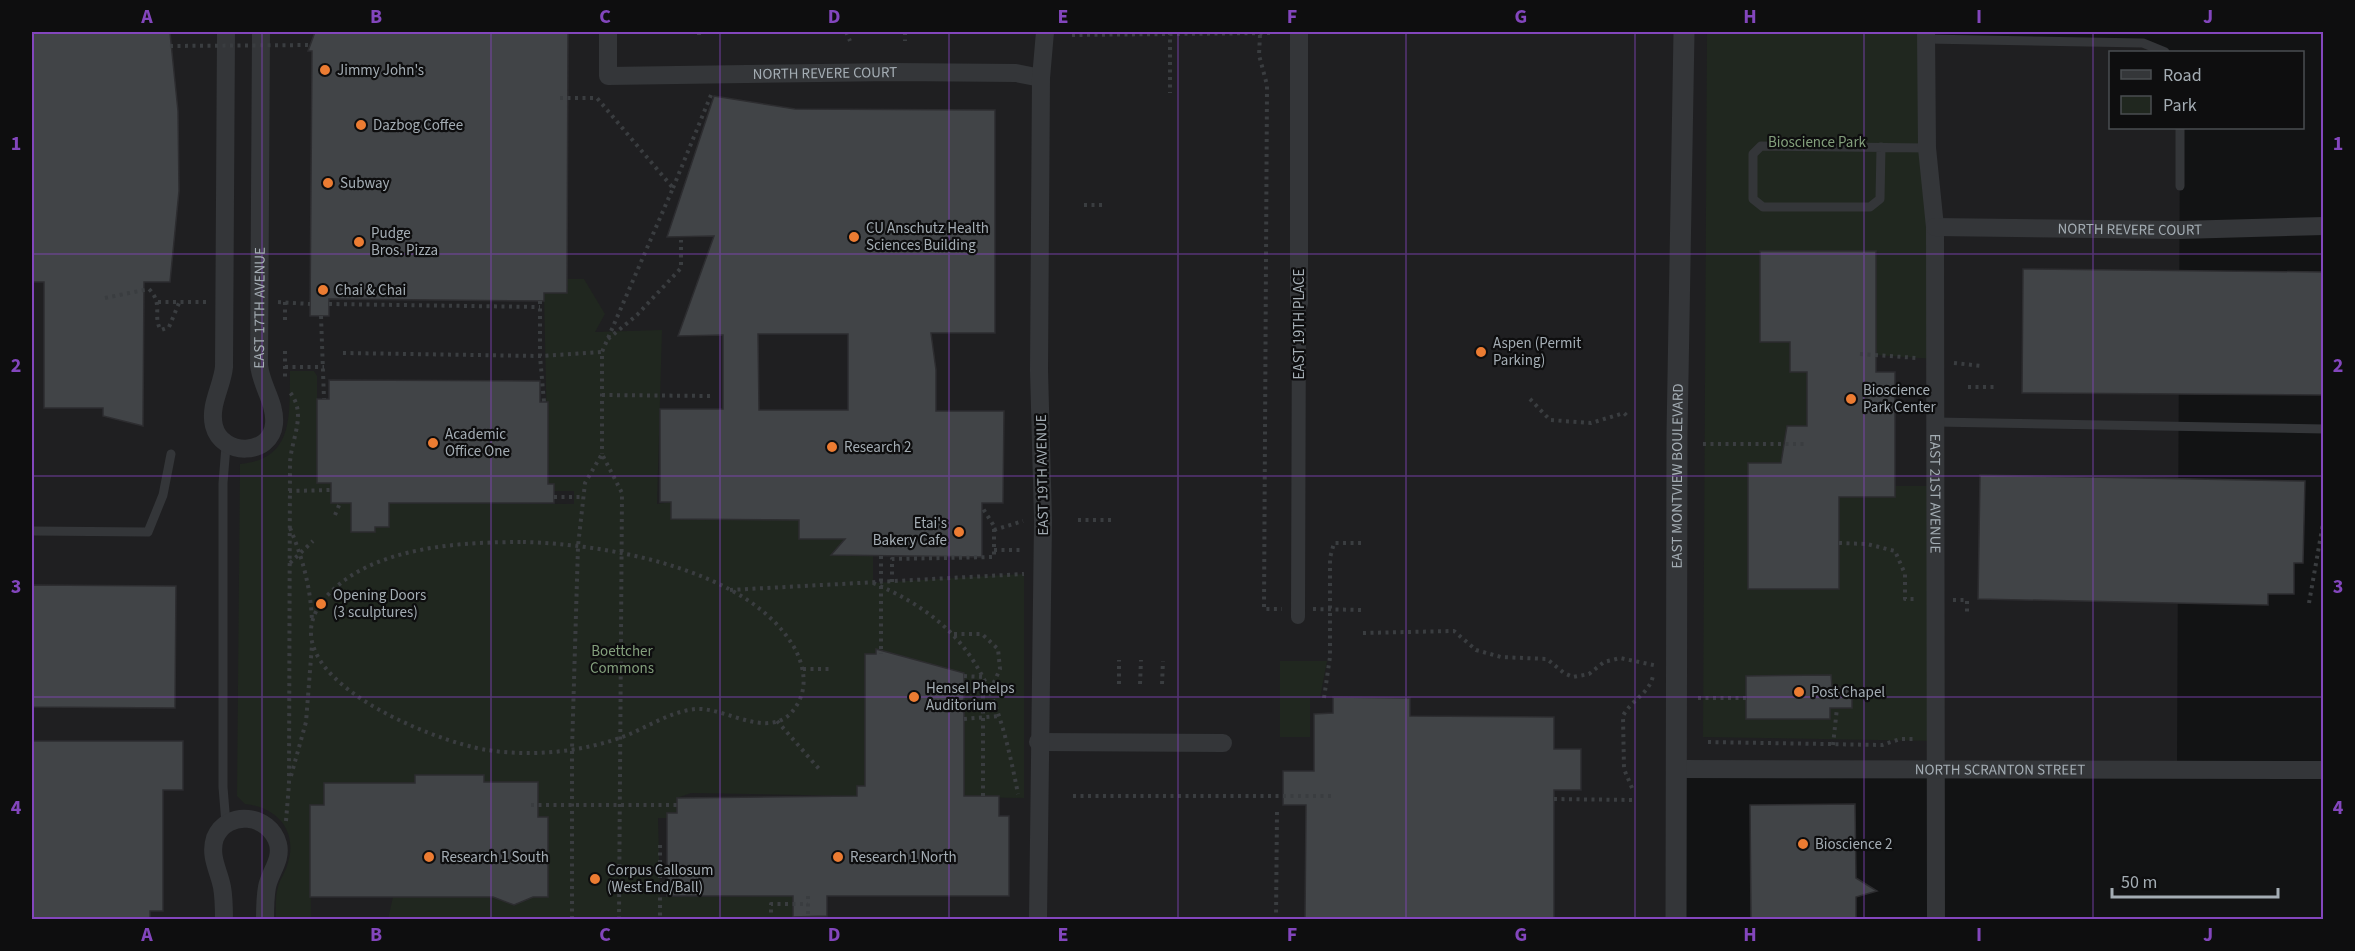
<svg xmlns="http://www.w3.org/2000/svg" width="2355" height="951" font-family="'Source Sans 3',sans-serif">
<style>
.built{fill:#1f1f21}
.green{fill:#20271f}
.building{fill:#414447;stroke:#2d2d30;stroke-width:1.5;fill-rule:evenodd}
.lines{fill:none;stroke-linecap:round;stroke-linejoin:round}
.path{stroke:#3a3d40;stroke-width:4;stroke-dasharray:3 4.5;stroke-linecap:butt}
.service{stroke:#343639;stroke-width:9}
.pedestrian{stroke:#343639;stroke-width:14}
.minor{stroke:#343639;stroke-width:18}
.tertiary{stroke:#343639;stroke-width:21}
.path-bridge{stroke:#3a3d40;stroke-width:4;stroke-dasharray:3 4.5;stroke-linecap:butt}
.grid{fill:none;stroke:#8346bd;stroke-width:1.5;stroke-opacity:0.55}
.poi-dot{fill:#ec7c32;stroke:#0e0e0f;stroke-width:2}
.labels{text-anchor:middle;stroke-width:4.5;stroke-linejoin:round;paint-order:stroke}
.poi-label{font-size:15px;fill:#a4adb4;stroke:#0e0e0f;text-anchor:start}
.street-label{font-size:15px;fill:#a4adb4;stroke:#0e0e0f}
.park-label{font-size:15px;fill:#839f7c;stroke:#0e0e0f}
.neatline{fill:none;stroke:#8346bd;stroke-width:2}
.grid-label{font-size:20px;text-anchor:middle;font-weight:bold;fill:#8346bd}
</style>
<rect width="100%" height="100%" fill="#121314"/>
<path class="built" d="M 32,32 L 1926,32 L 1926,39 L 2143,43 L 2165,52 L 2110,52 L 2110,128 L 2180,128 L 2177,770 L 1676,769 L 1676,919 L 32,919 Z"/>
<g class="green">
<path d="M 1707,32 L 1930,32 L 1935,359 L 1860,354 L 1875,251 L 1760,342 L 1790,342 L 1807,372 L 1807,426 L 1787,426 L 1782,463 L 1748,463 L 1748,588 L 1839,497 L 1895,486 L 1936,486 L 1936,741 L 1703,737 Z"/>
<path d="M 567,279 L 584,279 L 605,314 L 595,332 L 662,330 L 657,504 L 671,502 L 671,519 L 799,520 L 799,539 L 860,539 L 860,556 L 873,556 L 873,583 L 1024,574 L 1024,798 L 927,796 L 874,786 L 857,787 L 857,796 L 691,793 L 677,798 L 677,813 L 667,813 L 667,818 L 658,818 L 660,897 L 808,896 L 809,919 L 388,919 L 393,897 L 548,897 L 548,817 L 531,817 L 484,782 L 483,775 L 415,775 L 415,783 L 324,783 L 324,805 L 310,805 L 311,919 L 276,919 C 276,909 275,897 278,887 C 280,879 285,873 287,866 C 299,832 278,807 245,804 L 237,796 L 240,464 C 295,459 289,415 290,371 L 314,371 L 317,376 L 317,483 L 331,483 L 331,503 L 351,503 L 351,532 L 375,532 L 375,527 L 389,527 L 389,503 L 574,504 L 574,491 L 554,491 L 548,484 L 544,293 Z"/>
<path d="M 1280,661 L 1327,661 L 1320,698 L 1310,698 L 1310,737 L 1280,737 Z"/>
</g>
<g class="building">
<path d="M 32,32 L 170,33 L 178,111 L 179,191 L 170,282 L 144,282 L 143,426 L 103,416 L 103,408 L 44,408 L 44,282 L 32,282 Z"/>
<path d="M 315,32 L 568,32 L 567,293 L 544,293 L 544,301 L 329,299 L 329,316 L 310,316 L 312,51 L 308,51 Z"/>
<path d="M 714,96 L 795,109 L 995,110 L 995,333 L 931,333 L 936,370 L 936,411 L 1004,411 L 1003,503 L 982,503 L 982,557 L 831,555 L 845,539 L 799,539 L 799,520 L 671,519 L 671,502 L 660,502 L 660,409 L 723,409 L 723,335 L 678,336 L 714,236 L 667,237 ZM 758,334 L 848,334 L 848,410 L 759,410 Z"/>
<path d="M 1760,251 L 1876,251 L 1876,372 L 1895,372 L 1895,497 L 1839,497 L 1839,589 L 1748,589 L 1748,463 L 1781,463 L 1787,426 L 1807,426 L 1807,372 L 1790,372 L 1790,342 L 1760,342 Z"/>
<path d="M 2023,269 L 2324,272 L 2324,395 L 2022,393 Z"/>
<path d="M 329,380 L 540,381 L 540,402 L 548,402 L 548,484 L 554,484 L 554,503 L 389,503 L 389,527 L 375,527 L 375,532 L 351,532 L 351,503 L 331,503 L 331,483 L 317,483 L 317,399 L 329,399 Z"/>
<path d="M 1980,475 L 2305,481 L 2303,563 L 2294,563 L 2294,594 L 2268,594 L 2268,605 L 1978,599 Z"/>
<path d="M 32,585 L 176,586 L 175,708 L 32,707 Z"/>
<path d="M 876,649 L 964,673 L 964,796 L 999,796 L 999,816 L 1009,816 L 1009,896 L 827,896 L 827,916 L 793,917 L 793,896 L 667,896 L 667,813 L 677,813 L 677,798 L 857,796 L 857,786 L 865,786 L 865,654 L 876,654 Z"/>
<path d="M 1831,675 L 1832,687 L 1852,687 L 1852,708 L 1830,708 L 1830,719 L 1746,719 L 1746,676 Z"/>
<path d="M 1333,697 L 1410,698 L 1410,716 L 1554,717 L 1554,749 L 1581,749 L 1581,790 L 1554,790 L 1554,920 L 1305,920 L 1306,805 L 1283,805 L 1283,771 L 1314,771 L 1314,714 L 1333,713 Z"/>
<path d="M 32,741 L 183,741 L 183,790 L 163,790 L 163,911 L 150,911 L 150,920 L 32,920 Z"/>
<path d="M 415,775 L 484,775 L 484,782 L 538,782 L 538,817 L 548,817 L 548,897 L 533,897 L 514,905 L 493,897 L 310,897 L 310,805 L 324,805 L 324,783 L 415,783 Z"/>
<path d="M 1855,804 L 1856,878 L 1877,891 L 1856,897 L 1856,920 L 1751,920 L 1750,805 Z"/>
</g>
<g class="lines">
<g class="path">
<path d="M 699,32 L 699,39"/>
<path d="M 846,32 L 850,41"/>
<path d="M 905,32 L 905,41"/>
<path d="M 1170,32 L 1170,93"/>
<path d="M 1072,35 L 1271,33"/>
<path d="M 1260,35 L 1259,55 L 1267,85 L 1264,609 L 1282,609"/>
<path d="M 560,98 L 597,98 L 673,188 L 602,352 L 602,454"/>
<path d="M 673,188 L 711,95"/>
<path d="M 1084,205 L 1103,205"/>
<path d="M 105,298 L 149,289 C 164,304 152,317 161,330 L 169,327 L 179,303"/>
<path d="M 540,301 L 540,356 L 544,402"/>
<path d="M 158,302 L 206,302"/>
<path d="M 278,302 L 310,304"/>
<path d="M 285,302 L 285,324"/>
<path d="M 329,304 L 540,307"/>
<path d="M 321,316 L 324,399"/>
<path d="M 608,339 L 637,315 L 681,268 L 681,240"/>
<path d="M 285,351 L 285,380"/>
<path d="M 343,353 L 540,356 L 602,352"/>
<path d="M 1860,354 L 1917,358"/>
<path d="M 1954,363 L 1982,366"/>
<path d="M 285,367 L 324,367"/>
<path d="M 1968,387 L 1998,387"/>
<path d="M 602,395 L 711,396"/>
<path d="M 1530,399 L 1550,420 L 1591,423 L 1624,413 L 1629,418"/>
<path d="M 1703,444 L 1807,444"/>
<path d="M 289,491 L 331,490"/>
<path d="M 554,497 L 583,497"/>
<path d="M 335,515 L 340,503"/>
<path d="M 1078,520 L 1115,520"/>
<path d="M 290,528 C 303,559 311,589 312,622"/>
<path d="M 994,530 L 1023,521"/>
<path d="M 523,542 C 606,544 751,569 795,649 C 803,664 807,683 800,699 C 778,748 729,707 696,709 C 671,711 648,727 625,736 C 583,752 532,757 487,750 C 434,742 259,673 326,597 C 371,546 461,542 523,542 Z"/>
<path d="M 1839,543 L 1867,544 L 1895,551 L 1905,574 L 1905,599 L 1916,599"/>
<path d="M 994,550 L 1023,550"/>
<path d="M 290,563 L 313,541"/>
<path d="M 892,582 L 892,559 L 994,557 L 994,526 L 982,507"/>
<path d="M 873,583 C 976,626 998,691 1018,794"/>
<path d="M 730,590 L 1024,574"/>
<path d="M 1953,600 L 1967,600 L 1967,612"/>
<path d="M 2309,603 L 2324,518"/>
<path d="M 1313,609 L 1363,610"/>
<path d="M 1363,633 L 1454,631 L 1476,650 L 1501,657 L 1547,659 L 1564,673 L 1573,677 L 1589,674 L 1604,662 L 1620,658 L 1658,666"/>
<path d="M 954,634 L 982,634 L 998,649 L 1000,669 L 990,691"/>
<path d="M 803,669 L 832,669"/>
<path d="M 964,676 L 983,677 L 983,796"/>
<path d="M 1119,684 L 1119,660"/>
<path d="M 1140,684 L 1141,660"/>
<path d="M 1162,684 L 1163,661"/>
<path d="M 1324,698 L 1330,657 L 1330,558 L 1334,543 L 1362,543"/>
<path d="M 1698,698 L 1746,698"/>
<path d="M 964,719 L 999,716"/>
<path d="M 777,721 L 820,770"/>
<path d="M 1708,742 L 1882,745 L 1900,739 L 1916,739"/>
<path d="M 1833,745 L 1837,708"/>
<path d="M 291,776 L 306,722 L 312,645"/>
<path d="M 1632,788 L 1624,769 L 1623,716 C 1631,700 1649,694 1653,676"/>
<path d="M 1073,796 L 1333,796"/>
<path d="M 1554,799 L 1632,800"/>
<path d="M 286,821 L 289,784 L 290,462 C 292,436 308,412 288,390"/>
<path d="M 660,845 L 660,920"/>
<path d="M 808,896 L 808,920"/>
<path d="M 572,919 L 572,749 L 578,546 L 585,483 L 602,454 L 622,493 L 619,919"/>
<path d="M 771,920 L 771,904 L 808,904"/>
<path d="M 1276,920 L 1277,810"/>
</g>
<g class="service">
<path d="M 1926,39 L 2143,43 L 2165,52"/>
<path d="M 1881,147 L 1880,199 L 1870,207 L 1763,207 L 1753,199 L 1753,154 L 1761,146 L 1927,148"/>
<path d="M 2180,186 L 2180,128"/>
<path d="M 1935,422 L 2324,429"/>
<path d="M 32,531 L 148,532 L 163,495 L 171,454"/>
<path d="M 226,824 L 223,787 L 223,483 L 226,446"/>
</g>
<path class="pedestrian" d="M 1298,617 L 1299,304"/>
<g class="minor">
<path id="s1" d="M 226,32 L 224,367 C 222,387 209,405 214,426 C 222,457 271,456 274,424 C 276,403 261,386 259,365 L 261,32"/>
<path id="s2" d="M 608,32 L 608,76 L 894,72 L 1016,73 L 1041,78"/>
<path d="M 1299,32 L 1299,304"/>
<path id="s3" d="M 1926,32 L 1927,148 L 1935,227 L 1936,920"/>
<path id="s4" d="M 1935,227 L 2180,230 L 2324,226"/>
<path d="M 1038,742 L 1223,743"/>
<path id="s5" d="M 1676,769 L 2324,770"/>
<path d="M 224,920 C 224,909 224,898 222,887 C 219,871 209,856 215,838 C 227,809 270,814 278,844 C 282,860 270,872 267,887 C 265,898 265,909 265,920"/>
<path d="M 1038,920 L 1043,520 L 1039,370 L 1041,78 L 1045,32"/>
</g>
<path class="tertiary" id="s6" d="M 1676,920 L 1677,435 L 1684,32"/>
<g class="path-bridge">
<path d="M 170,46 L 312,45"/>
<path d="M 881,556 L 881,654"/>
<path d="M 531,805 L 677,805"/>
</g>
</g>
<path class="grid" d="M 262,32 L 262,920M 491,32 L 491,920M 720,32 L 720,920M 949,32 L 949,920M 1178,32 L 1178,920M 1406,32 L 1406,920M 1635,32 L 1635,920M 1864,32 L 1864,920M 2093,32 L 2093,920M 32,254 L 2324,254M 32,476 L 2324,476M 32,697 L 2324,697"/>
<g class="poi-dot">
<circle cx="325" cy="70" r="6"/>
<circle cx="361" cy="125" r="6"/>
<circle cx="328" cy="183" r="6"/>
<circle cx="854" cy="237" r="6"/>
<circle cx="359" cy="242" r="6"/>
<circle cx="323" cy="290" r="6"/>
<circle cx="1481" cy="352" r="6"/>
<circle cx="1851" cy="399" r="6"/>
<circle cx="433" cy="443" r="6"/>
<circle cx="832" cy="447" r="6"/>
<circle cx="959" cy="532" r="6"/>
<circle cx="321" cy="604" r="6"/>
<circle cx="1799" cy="692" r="6"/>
<circle cx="914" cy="697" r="6"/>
<circle cx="1803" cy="844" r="6"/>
<circle cx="429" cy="857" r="6"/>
<circle cx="838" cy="857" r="6"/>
<circle cx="595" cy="879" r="6"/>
</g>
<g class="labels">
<g class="poi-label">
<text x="337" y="75">Jimmy John's</text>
<text x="373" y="130">Dazbog Coffee</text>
<text x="340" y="188">Subway</text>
<text x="866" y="233">CU Anschutz Health<tspan x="866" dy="17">Sciences Building</tspan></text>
<text x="371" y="238">Pudge<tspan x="371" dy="17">Bros. Pizza</tspan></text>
<text x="335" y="295">Chai &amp; Chai</text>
<text x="1493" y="348">Aspen (Permit<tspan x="1493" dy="17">Parking)</tspan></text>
<text x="1863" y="395">Bioscience<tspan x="1863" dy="17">Park Center</tspan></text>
<text x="445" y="439">Academic<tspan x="445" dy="17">Office One</tspan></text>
<text x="844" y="452">Research 2</text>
<text x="947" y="528" text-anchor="end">Etai's<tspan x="947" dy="17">Bakery Cafe</tspan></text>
<text x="333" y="600">Opening Doors<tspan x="333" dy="17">(3 sculptures)</tspan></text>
<text x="926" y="693">Hensel Phelps<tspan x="926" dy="17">Auditorium</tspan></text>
<text x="1811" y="697">Post Chapel</text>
<text x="1815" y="849">Bioscience 2</text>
<text x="441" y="862">Research 1 South</text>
<text x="850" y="862">Research 1 North</text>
<text x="607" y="875">Corpus Callosum<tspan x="607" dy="17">(West End/Ball)</tspan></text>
</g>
<g class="street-label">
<text dy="5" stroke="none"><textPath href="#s2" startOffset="261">NORTH REVERE COURT</textPath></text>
<text dy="5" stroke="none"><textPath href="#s4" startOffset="195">NORTH REVERE COURT</textPath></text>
<text dy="5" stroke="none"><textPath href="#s1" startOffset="597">EAST 17TH AVENUE</textPath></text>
<text transform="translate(1299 324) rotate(-90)" y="5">EAST 19TH PLACE</text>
<text transform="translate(1042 475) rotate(-91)" y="5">EAST 19TH AVENUE</text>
<text dy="5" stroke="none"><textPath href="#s6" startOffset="444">EAST MONTVIEW BOULEVARD</textPath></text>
<text dy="5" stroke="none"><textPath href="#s3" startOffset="462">EAST 21ST AVENUE</textPath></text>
<text dy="5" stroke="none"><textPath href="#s5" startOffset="324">NORTH SCRANTON STREET</textPath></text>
</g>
<g class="park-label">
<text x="1817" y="147">Bioscience Park</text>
<text x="622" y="656">Boettcher<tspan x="622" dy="17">Commons</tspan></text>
</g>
</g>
<rect width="2355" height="951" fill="none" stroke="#0e0e0f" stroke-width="66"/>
<rect x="2109" y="51" width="195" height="78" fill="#0e0e0f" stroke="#4a4e51" stroke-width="1.5"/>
<rect x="2121" y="70" width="30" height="9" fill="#343639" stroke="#4a4e51" stroke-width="1.5"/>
<text x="2163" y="81" font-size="18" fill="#a4adb4">Road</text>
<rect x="2121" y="96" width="30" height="18" fill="#20271f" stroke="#4a4e51" stroke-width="1.5"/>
<text x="2163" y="111" font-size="18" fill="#a4adb4">Park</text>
<path d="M2112 888v9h166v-9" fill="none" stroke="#a4adb4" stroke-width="3"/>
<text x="2121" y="888" font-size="18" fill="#a4adb4" stroke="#0e0e0f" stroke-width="4.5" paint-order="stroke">50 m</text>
<rect x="33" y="33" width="2289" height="885" class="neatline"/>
<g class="grid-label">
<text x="147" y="23">A</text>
<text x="376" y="23">B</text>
<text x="605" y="23">C</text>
<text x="834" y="23">D</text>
<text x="1063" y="23">E</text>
<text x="1292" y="23">F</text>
<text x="1521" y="23">G</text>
<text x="1750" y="23">H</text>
<text x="1979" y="23">I</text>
<text x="2208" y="23">J</text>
<text x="16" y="150">1</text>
<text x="2338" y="150">1</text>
<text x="16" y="372">2</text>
<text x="2338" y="372">2</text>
<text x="16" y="593">3</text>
<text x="2338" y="593">3</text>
<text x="16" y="814">4</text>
<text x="2338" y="814">4</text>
<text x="147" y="941">A</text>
<text x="376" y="941">B</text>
<text x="605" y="941">C</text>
<text x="834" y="941">D</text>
<text x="1063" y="941">E</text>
<text x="1292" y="941">F</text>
<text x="1521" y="941">G</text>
<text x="1750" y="941">H</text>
<text x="1979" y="941">I</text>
<text x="2208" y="941">J</text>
</g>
</svg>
